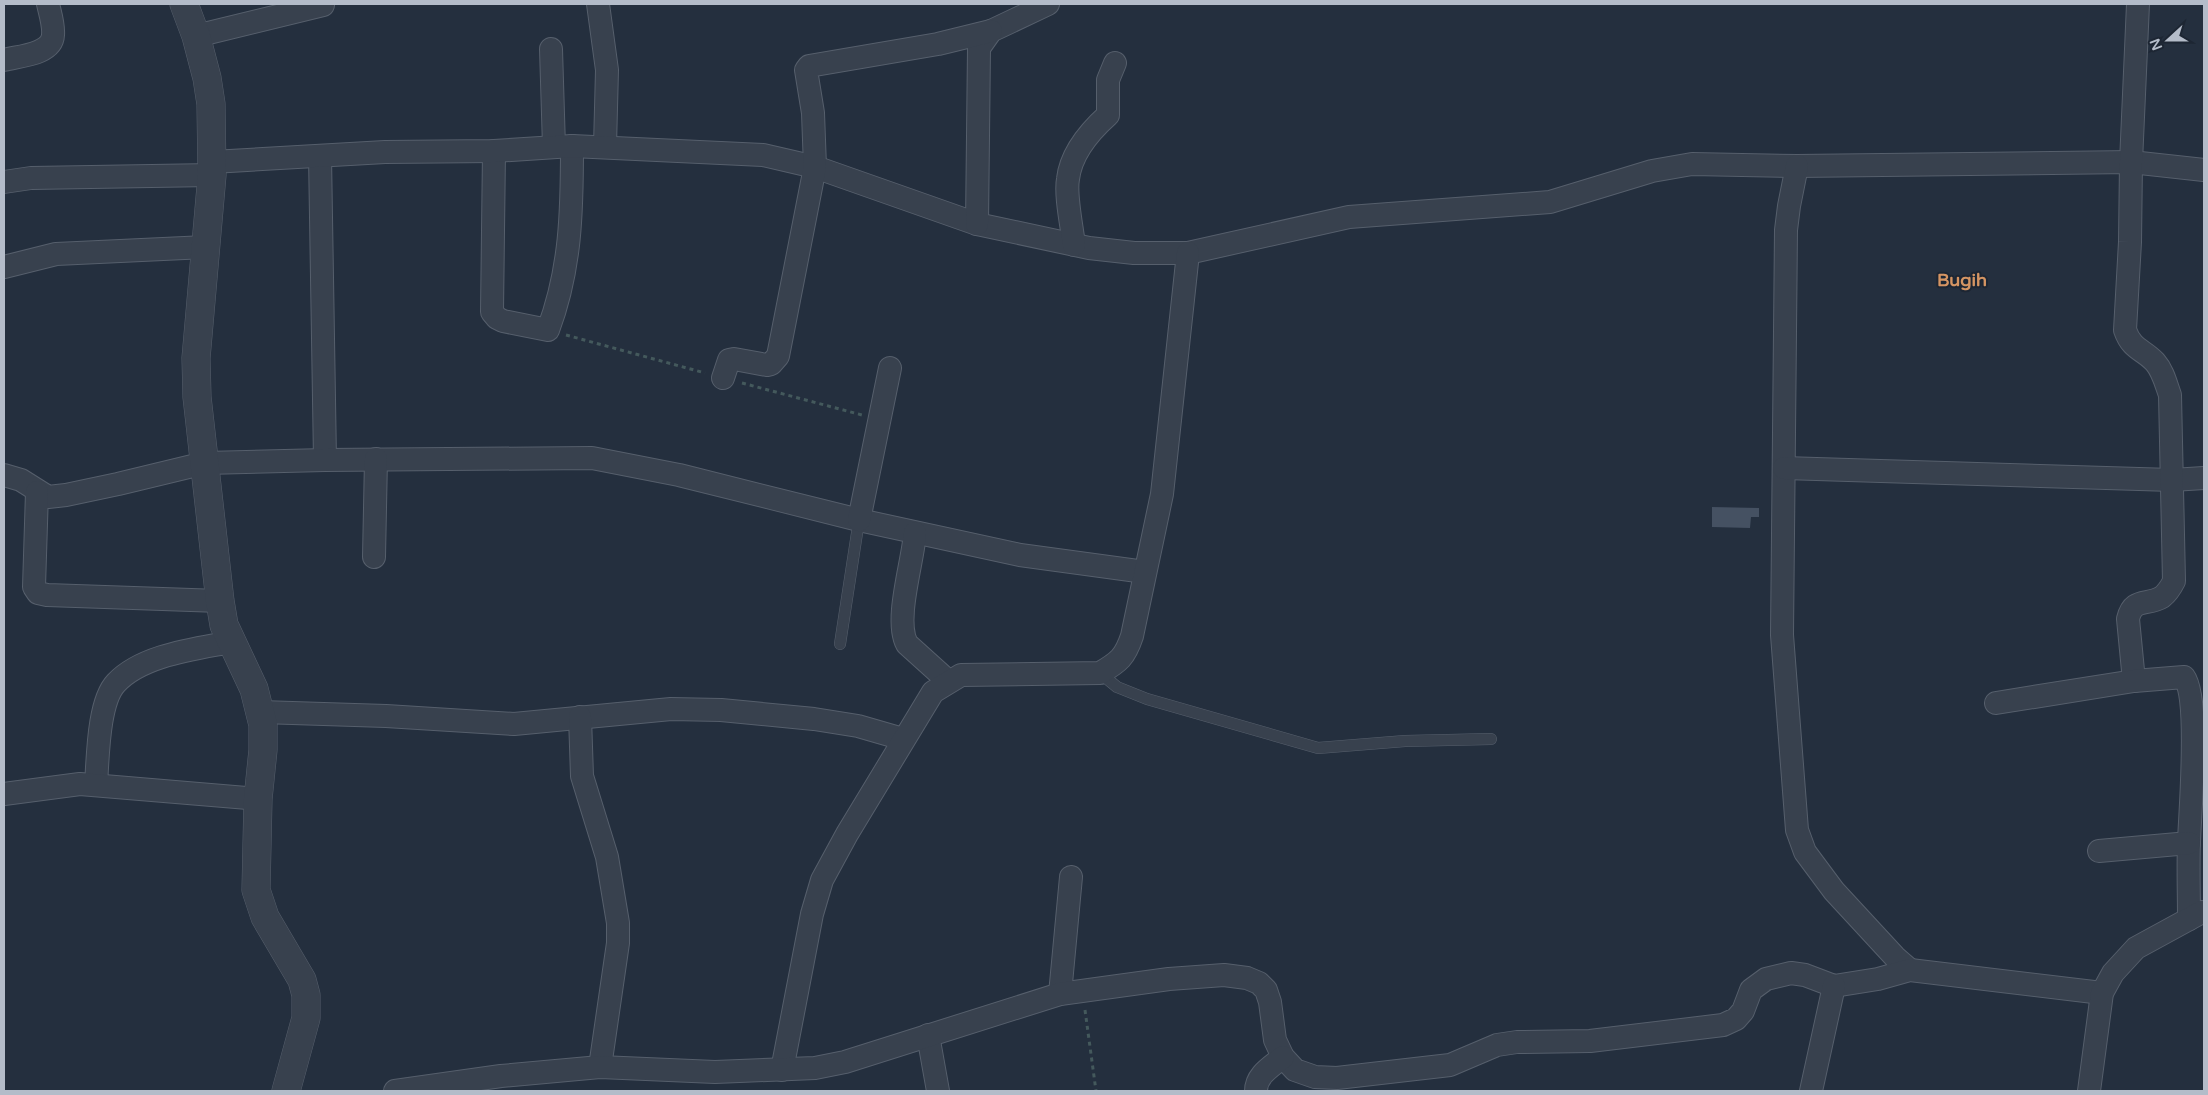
<svg xmlns="http://www.w3.org/2000/svg" width="2208" height="1095" font-family="'Varela Round',sans-serif">
<style>
.building{fill:#455162}
.lines{fill:none;stroke-linecap:round;stroke-linejoin:round}
.service-casing{stroke:#565f6c;stroke-width:12}
.minor-casing{stroke:#565f6c;stroke-width:24}
.tertiary-casing{stroke:#565f6c;stroke-width:29}
.path{stroke:#44595c;stroke-width:3;stroke-dasharray:4 4;stroke-linecap:butt}
.service{stroke:#38414e;stroke-width:11}
.minor{stroke:#38414e;stroke-width:22}
.tertiary{stroke:#38414e;stroke-width:28}
.labels{text-anchor:middle;stroke-width:4;stroke-linejoin:round;paint-order:stroke}
.quarter-label{font-size:18px;font-weight:bold;fill:#d59563;stroke:#1d2633}
</style>
<rect width="100%" height="100%" fill="#242f3e"/>
<path class="building" d="M 1712,507 L 1759,508 L 1759,517 L 1751,517 L 1750,528 L 1712,527 Z"/>
<g class="lines">
<defs>
<g id="service">
<path d="M 840,644 L 859,520"/>
<path d="M 1100,673 L 1117,687 L 1147,699 L 1318,748 L 1405,741 L 1491,739"/>
</g>
<g id="minor">
<path d="M 598,4 L 607,70 L 605,146"/>
<path d="M 196,36 L 323,5"/>
<path d="M 551,49 L 554,147"/>
<path d="M 4,60 C 18,56 52,55 53,35 C 54,25 50,13 48,4"/>
<path d="M 494,151 L 492,312 L 497,318 L 503,321 L 548,330 C 571,269 572,211 572,146"/>
<path d="M 320,156 L 325,460"/>
<path d="M 212,162 L 385,152 L 494,151 L 572,146 L 763,155 L 815,167 L 977,224 L 1089,248 L 1134,253 L 1188,253 L 1349,217 L 1550,202 L 1652,171 L 1692,164 L 1797,166 L 2131,162 L 2204,170"/>
<path d="M 1797,166 L 1789,206 L 1786,230 L 1782,635 L 1797,830 L 1805,852 L 1834,891 L 1895,957 L 1910,970"/>
<path d="M 4,182 L 31,178 L 212,175"/>
<path d="M 977,224 L 979,48 L 991,31 L 1048,4"/>
<path d="M 1074,245 C 1072,227 1065,195 1068,179 C 1071,153 1089,132 1108,115 L 1108,80 L 1115,63"/>
<path d="M 4,267 L 56,254 L 206,247"/>
<path d="M 723,378 L 729,360 L 734,359 L 767,365 L 771,364 L 778,356 L 815,167 L 813,113 L 806,70 L 809,66 L 938,44 L 991,31"/>
<path d="M 1784,468 L 2172,480 L 2204,478"/>
<path d="M 4,475 L 21,480 L 48,497 L 66,495 L 118,484 L 205,463 L 325,460 L 592,458 L 679,475 L 859,520 L 1020,555 L 1145,572"/>
<path d="M 37,492 L 34,587 L 38,593 L 47,595 L 220,601"/>
<path d="M 859,520 L 890,368"/>
<path d="M 915,533 C 913,562 894,620 907,644 L 948,681"/>
<path d="M 374,557 L 376,459"/>
<path d="M 2134,681 L 2128,619 C 2133,597 2147,606 2162,597 C 2167,593 2171,587 2174,581 L 2170,395 C 2166,384 2163,371 2155,362 C 2143,349 2132,350 2125,330 L 2130,242 L 2131,162 L 2138,4"/>
<path d="M 1996,703 L 2134,681 L 2184,677 C 2200,698 2190,811 2189,842 C 2188,868 2189,893 2189,919"/>
<path d="M 261,712 L 386,716 L 514,724 L 671,709 L 721,710 L 814,719 L 858,726 L 903,739"/>
<path d="M 580,717 L 582,776 L 607,857 L 618,923 L 618,943 L 600,1067"/>
<path d="M 96,784 C 98,758 98,702 116,683 C 142,655 195,649 231,642"/>
<path d="M 4,794 L 80,784 L 258,799"/>
<path d="M 2099,851 L 2189,843"/>
<path d="M 1060,994 L 1071,877"/>
<path d="M 928,1035 L 938,1091"/>
<path d="M 782,1070 L 812,914 L 822,880 L 847,834 L 933,692 L 961,675 L 1100,673 C 1119,662 1125,657 1132,636 L 1162,494 L 1188,253"/>
<path d="M 395,1091 L 501,1076 L 600,1067 L 715,1072 L 815,1068 L 845,1062 L 1060,994 L 1169,979 L 1224,975 L 1247,978 L 1259,983 L 1266,990 L 1270,1002 L 1275,1040 L 1283,1057 L 1295,1070 L 1315,1077 L 1337,1078 L 1450,1065 L 1497,1045 L 1517,1042 L 1590,1041 L 1723,1025 L 1736,1019 L 1743,1011 L 1751,990 L 1766,979 L 1791,973 L 1805,975 L 1834,986 L 1878,979 L 1910,970 L 2102,993"/>
<path d="M 1256,1091 C 1256,1075 1271,1067 1283,1057"/>
<path d="M 1811,1091 L 1834,986"/>
<path d="M 2089,1091 L 2102,993 L 2113,973 L 2136,948 L 2202,912"/>
</g>
<path id="tertiary" d="M 184,4 L 196,36 L 207,78 L 211,104 L 212,175 L 196,358 L 197,397 L 220,601 L 224,625 L 254,689 L 263,725 L 263,750 L 258,799 L 256,890 L 265,917 L 302,980 L 306,995 L 306,1018 L 286,1091"/>
</defs>
<use href="#service" class="service-casing"/>
<use href="#minor" class="minor-casing"/>
<use href="#tertiary" class="tertiary-casing"/>
<g class="path">
<path d="M 566,335 L 705,373"/>
<path d="M 742,383 L 862,415"/>
<path d="M 1085,1010 L 1096,1091"/>
</g>
<use href="#service" class="service"/>
<use href="#minor" class="minor"/>
<use href="#tertiary" class="tertiary"/>
</g>
<g class="labels">
<g class="quarter-label">
<text x="1962" y="286">Bugih</text>
</g>
</g>
<rect width="2208" height="1095" fill="none" stroke="#b4bcc9" stroke-width="10"/>
<g transform="translate(2168 40) rotate(249)" stroke="#1d2633" stroke-width="4" paint-order="stroke">
<path d="M0-4L9 19L0 12L-9 19Z" fill="#b4bcc9"/>
<text y="-8" font-size="14" font-weight="bold" text-anchor="middle" fill="#b4bcc9">N</text>
</g>
</svg>
